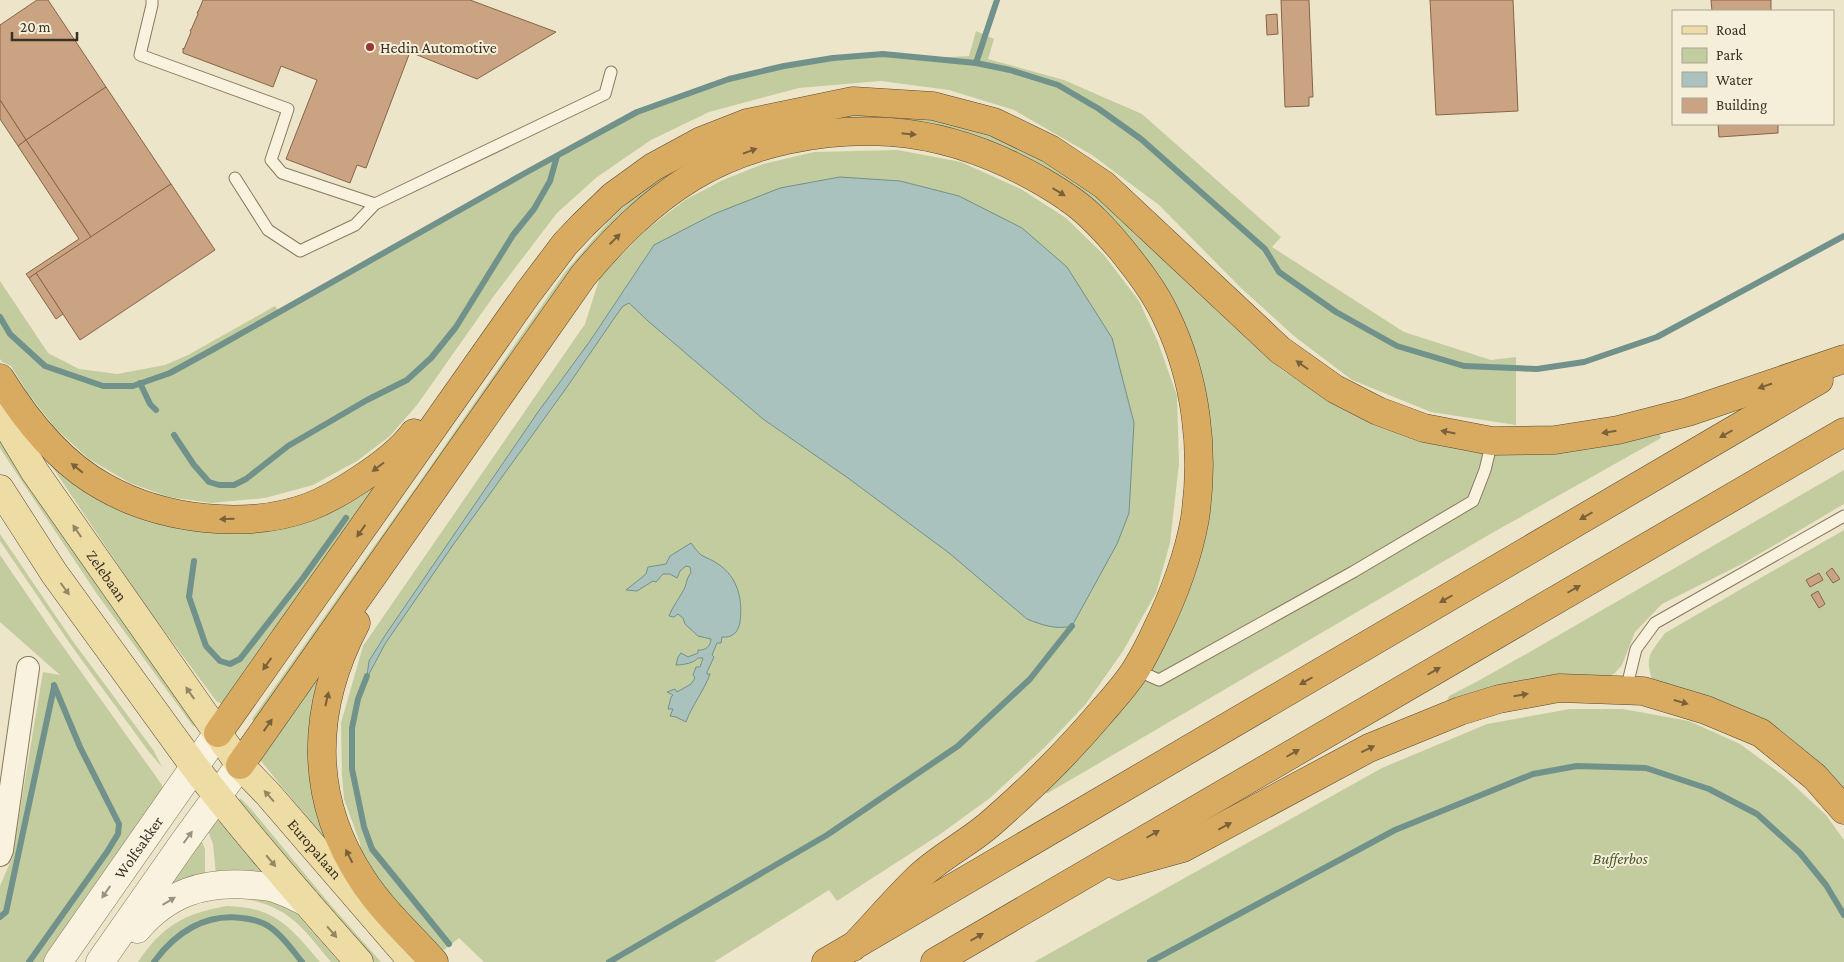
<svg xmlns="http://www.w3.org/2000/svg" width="1844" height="962" font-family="'Crimson Pro',serif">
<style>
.green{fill:#c3cc9e}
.water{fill:#aac2bd;stroke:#71918b}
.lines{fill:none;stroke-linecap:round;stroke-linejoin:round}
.stream{stroke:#71918b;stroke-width:6}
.building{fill:#caa482;stroke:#886446}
.service-casing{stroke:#8a785f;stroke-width:13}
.minor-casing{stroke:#8a785f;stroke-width:24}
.tertiary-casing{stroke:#8a785f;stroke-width:29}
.primary-casing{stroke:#584733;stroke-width:29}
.motorway-casing{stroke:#584733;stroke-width:29}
.service{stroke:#f8f2de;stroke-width:11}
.minor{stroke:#f8f2de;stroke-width:22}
.tertiary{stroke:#f8f2de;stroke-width:28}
.primary{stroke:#eedca5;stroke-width:28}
.motorway{stroke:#d8ab60;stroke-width:28}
.oneway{fill:#7a613b}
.oneway2{fill:#948664}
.oneway3{fill:#9a9180}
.poi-dot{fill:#973731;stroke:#f5efda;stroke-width:2}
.labels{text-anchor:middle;stroke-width:4;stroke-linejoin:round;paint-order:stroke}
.poi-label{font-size:16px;fill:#3b3022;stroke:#f5efda;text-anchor:start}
.street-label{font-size:16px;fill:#3b3022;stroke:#f5efda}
.park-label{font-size:16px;font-style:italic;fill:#485729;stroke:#f5efda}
</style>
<rect width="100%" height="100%" fill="#ede5ca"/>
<g class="green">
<path d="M 976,31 L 994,39 L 988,59 L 1064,80 L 1142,114 L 1281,237 L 1272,247 L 1404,332 L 1491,360 L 1516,357 L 1516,425 L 1431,412 L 1352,380 L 1294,336 L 1241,288 L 1159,205 L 1092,155 L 1014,110 L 949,90 L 881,81 L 799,88 L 709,112 L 651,140 L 597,177 L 557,213 L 493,297 L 417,405 L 390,436 L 357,461 L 313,485 L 265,498 L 211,503 L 169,497 L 130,483 L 89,459 L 56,429 L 27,392 L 11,366 L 2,362 L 0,359 L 0,281 L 48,353 L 79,369 L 117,374 L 165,365 L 188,355 L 275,306 L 280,312 L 527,172 L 637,112 L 729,79 L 784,66 L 833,58 L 883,54 L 932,58 L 969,56 Z"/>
<path d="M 825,114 L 919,115 L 992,133 L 1029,149 L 1112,206 L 1189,284 L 1282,370 L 1336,405 L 1393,428 L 1659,431 L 1661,438 L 1492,533 L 1048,793 L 1044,793 L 1135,689 L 1211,438 L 1119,228 L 904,122 L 657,188 L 255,723 L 252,719 L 259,709 L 421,480 L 565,272 L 610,220 L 636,195 L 671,169 Z"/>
<path d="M 898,150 L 961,162 L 1021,189 L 1066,218 L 1104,255 L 1139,301 L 1158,342 L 1177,396 L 1179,464 L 1170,543 L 1156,593 L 1123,651 L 1085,705 L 1045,747 L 990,798 L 939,835 L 837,901 L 829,890 L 714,962 L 484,962 L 459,938 L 439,954 L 376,883 L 361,854 L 360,843 L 344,799 L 342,776 L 341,723 L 363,646 L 585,324 L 600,277 L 646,230 L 685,200 L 723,180 L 763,164 L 814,152 Z"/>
<path d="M 0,440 L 112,607 L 198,724 L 198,727 L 193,726 L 97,594 L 9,462 L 0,448 Z"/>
<path d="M 45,456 L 113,506 L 136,516 L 161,524 L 199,531 L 386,476 L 223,704 L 217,702 L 145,605 Z"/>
<path d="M 1844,470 L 1844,504 L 1744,563 L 1662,604 L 1635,632 L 1622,665 L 1615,673 L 1606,678 L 1447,701 L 1449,696 L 1478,681 L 1528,653 Z"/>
<path d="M 1844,530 L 1844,794 L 1653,682 C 1644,656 1650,654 1665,633 Z"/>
<path d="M 0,534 L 72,640 L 154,751 L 162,767 L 149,752 L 73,648 L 0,541 Z"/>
<path d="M 0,555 L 54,634 L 162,785 L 163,789 L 47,962 L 0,962 L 0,886 L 12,858 L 43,672 L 60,675 L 0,622 Z"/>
<path d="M 326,661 L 331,843 L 322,836 L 257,756 Z"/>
<path d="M 1570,709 L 1623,709 L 1689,721 L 1740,744 L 1785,777 L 1826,815 L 1844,840 L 1844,962 L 1034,962 L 1382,768 L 1487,724 Z"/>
<path d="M 240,798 L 252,810 L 328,902 L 381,962 L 374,962 L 250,816 L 239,801 Z"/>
<path d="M 215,819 L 222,823 L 265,875 L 216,875 L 213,844 L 206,826 Z"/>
<path d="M 198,833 L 205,849 L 205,877 L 174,888 L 162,885 Z"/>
<path d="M 257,895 L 288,907 L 295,912 L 339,962 L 331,962 C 302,927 289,906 241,898 Z"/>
<path d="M 227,906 C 275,907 291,928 320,962 L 138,962 C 162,926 185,913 227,906 Z"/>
</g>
<g class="water">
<path d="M 840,177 L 900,181 L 959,196 L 1022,228 L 1067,267 L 1112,338 L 1134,423 L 1129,513 L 1117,544 L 1072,626 C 1056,630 1042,625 1027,619 L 949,553 L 848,478 L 763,419 L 648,321 L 629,303 L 623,306 L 615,317 L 567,387 L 453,545 L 385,644 L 369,674 L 367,676 L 369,661 L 386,634 L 538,412 L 590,341 L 654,245 L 714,214 L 780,188 Z"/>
<path d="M 691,543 C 694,547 698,552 701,555 C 706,558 713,560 718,564 C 738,577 743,600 740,622 C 738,633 732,638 722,637 L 721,643 L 717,643 L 712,655 L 714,657 L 707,672 L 707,674 L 710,674 C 704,691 692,705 686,722 L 676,717 L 670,716 L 673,709 L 668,709 L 671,697 L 673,695 L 667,692 L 675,689 L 677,692 L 691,684 L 695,678 L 693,675 L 696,667 L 700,667 L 703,658 L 698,658 C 694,663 683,665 676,665 L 678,657 L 681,653 L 688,657 L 698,653 L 698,650 C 705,651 711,646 711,639 L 698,636 L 685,624 L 683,618 L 678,614 L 674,617 L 669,616 C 673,606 678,600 683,591 C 687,585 686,578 691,573 L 690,567 L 686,566 L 680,571 L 677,578 L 670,574 L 663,574 L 656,582 L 653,581 L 637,591 L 626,590 L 646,574 L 648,567 L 666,564 L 670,556 Z"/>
</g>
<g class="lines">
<g class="stream">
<path d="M 976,63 L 997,0"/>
<path d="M 0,317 L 10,334 L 45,366 L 103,386 L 133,386 L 170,373 L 212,350 L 527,172 L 637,112 L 729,79 L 784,66 L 833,58 L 883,54 L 976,63 L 1010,70 L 1058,85 L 1099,109 L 1141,139 L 1265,249 L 1279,272 L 1336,312 L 1397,346 L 1464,366 L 1537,369 L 1584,362 L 1657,337 L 1844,236"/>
<path d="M 140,383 L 150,404 L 156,410"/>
<path d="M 174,435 L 194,465 L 209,482 L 219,485 L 234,485 L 246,479 L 288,446 L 367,400 L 407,380 L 431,358 L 456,327 L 513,235 L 534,209 L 550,181 L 557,156"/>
<path d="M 194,561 L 189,597 L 206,646 L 220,661 L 230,664 L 240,659 L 303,578 L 346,518"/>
<path d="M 367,676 L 358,699 L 352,728 L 352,769 L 364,827 L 372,849 L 449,944"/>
<path d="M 0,917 L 6,912 L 54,687"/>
<path d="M 29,962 L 107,852 L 118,834 L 119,824 L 80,747 L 54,685"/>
<path d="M 154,962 C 175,933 205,913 242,918 C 251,919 264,922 271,928 C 283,936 293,951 302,962"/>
<path d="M 609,962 L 827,835 L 958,746 L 1030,679 L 1072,626"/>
<path d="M 1150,962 L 1395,830 L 1533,774 L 1577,766 L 1646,768 L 1709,789 L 1757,814 L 1800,853 L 1826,885 L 1844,915"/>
</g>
</g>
<g class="building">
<path d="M 37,0 L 48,0 L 106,87 L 26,140 L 0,100 L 0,25 Z"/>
<path d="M 203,0 L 470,0 L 556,32 L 477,79 L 410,52 L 366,168 L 357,165 L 350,183 L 286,159 L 317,80 L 281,66 L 273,87 L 183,53 L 183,48 L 184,49 L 191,32 L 190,30 L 191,30 L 198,14 L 197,12 L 198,12 Z"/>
<path d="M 1281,0 L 1309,0 L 1313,97 L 1309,97 L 1309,106 L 1285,107 Z"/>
<path d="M 1430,0 L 1513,0 L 1518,111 L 1436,115 Z"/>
<path d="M 1711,0 L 1771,0 L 1771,11 L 1712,11 Z"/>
<path d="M 1277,14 L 1278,34 L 1267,35 L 1266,15 Z"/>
<path d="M 106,87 L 171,184 L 91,237 L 26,140 Z"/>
<path d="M 0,100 L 26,140 L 18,146 L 0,119 Z"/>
<path d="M 1718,124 L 1778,124 L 1778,133 L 1719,137 Z"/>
<path d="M 26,140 L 91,237 L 29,278 L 26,274 L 79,239 L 18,146 Z"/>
<path d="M 171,184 L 215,250 L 80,340 L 36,273 Z"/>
<path d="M 36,273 L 63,314 L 56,319 L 29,278 Z"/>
<path d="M 1832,568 L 1840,579 L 1833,583 L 1826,573 Z"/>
<path d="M 1819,573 L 1823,580 L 1810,587 L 1806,580 Z"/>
<path d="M 1818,591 L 1825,604 L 1819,608 L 1811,595 Z"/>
</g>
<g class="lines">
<defs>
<g id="service">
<path d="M 152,0 L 152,5 L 140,55 L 288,109 L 271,160 L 282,173 L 375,204 L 605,94 L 611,72"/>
<path d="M 235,178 L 268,230 L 300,251 L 355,225 L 375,204"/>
<path d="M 1136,670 L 1159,680 L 1353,572 L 1473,501 L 1485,470 L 1492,441"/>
<path d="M 1626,690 L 1636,649 L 1655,623 L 1844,516"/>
</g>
<path id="minor" d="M 0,855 L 2,850 L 28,668"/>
<g id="tertiary">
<path d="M 137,929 C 168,893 204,881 251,885 C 259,886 269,886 277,889 C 287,892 296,897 306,902"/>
<path id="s1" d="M 58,962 L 218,733"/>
<path d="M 100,962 L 184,842 L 240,765"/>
</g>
<g id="primary">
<path id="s2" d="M 0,414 L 35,472 L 240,765 L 268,794 L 413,962"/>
<path d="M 0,489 L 54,573 L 194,766 C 246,834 302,898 359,962"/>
</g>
<g id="motorway">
<path d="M 0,378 C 26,420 60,463 104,487 C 162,520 246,530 309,507 C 327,500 344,490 359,480 C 379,467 400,452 414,433"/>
<path d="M 356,623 C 311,708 308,797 362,879 C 381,909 410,935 434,962"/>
<path d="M 218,733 L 528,293 L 565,244 L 583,225 L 613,196 L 653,167 L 701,141 L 747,123 L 853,101 L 933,106 L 994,122 L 1050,149 L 1104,185 L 1280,350 L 1335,389 L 1378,411 L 1424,428 L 1492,441 L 1555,440 L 1618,430 L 1688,412 L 1844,359"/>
<path d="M 240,765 L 583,276 C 615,238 649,203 692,177 C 749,142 824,128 890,132 C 946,136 995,154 1043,182 C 1051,187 1060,192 1068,198 C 1088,211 1105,230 1121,249 C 1137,269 1155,292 1166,316 C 1196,378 1205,450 1195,518 C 1189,554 1173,597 1157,629 C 1151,642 1144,656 1136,669 C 1126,685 1112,700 1099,715 C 1066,754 1029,790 990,824 C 968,843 940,857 919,877 C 896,899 875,924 853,947"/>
<path d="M 1118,866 L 1183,848 L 1369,748 L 1460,711 L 1499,699 L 1559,688 L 1643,691 L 1706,710 L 1761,733 L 1815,777 L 1844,810"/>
<path d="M 826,962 L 1819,380"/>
<path d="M 935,962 L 1844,432"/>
</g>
</defs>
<use href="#service" class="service-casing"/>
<use href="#minor" class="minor-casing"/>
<use href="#tertiary" class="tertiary-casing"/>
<use href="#primary" class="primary-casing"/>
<use href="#motorway" class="motorway-casing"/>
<use href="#service" class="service"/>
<use href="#minor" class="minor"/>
<use href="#tertiary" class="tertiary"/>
<use href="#primary" class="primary"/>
<use href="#motorway" class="motorway"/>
</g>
<defs><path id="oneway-solid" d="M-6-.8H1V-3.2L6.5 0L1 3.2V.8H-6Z" transform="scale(1.25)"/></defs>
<g class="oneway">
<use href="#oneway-solid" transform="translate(909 134) rotate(6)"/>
<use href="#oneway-solid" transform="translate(750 151) rotate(-20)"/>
<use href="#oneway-solid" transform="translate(1059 192) rotate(31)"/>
<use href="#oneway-solid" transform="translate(615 239) rotate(-45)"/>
<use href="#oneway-solid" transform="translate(1302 365) rotate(-145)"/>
<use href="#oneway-solid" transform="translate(1765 386) rotate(161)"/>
<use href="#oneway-solid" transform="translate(1448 432) rotate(-169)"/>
<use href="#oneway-solid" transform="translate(1609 432) rotate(171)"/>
<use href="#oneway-solid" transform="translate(1726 434) rotate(150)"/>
<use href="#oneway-solid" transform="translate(378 467) rotate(143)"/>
<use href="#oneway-solid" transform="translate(77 468) rotate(-141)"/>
<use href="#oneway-solid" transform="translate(1586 516) rotate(150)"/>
<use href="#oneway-solid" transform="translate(227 519) rotate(179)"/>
<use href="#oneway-solid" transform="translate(361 531) rotate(125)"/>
<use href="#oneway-solid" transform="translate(1574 589) rotate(-30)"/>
<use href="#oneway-solid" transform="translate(1446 599) rotate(150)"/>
<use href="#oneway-solid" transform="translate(267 664) rotate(125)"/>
<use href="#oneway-solid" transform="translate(1434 671) rotate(-30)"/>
<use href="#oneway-solid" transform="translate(1306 681) rotate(150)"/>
<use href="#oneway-solid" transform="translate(1521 695) rotate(-10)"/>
<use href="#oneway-solid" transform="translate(327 699) rotate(-77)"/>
<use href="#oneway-solid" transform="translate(1681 702) rotate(16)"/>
<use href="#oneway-solid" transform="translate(268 725) rotate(-55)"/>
<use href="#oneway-solid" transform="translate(1368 749) rotate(-26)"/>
<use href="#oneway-solid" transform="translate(1293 753) rotate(-30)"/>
<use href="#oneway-solid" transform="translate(1225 826) rotate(-28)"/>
<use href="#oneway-solid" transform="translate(1153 834) rotate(-30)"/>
<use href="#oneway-solid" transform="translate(349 856) rotate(-117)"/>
<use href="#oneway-solid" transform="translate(977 937) rotate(-30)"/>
</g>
<g class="oneway2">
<use href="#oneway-solid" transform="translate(77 531) rotate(-125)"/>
<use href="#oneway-solid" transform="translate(65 589) rotate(54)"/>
<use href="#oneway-solid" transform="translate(190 693) rotate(-125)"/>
<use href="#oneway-solid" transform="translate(269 796) rotate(-132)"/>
<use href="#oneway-solid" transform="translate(271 861) rotate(50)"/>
<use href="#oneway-solid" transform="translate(332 932) rotate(49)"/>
</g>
<g class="oneway3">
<use href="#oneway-solid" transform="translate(188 837) rotate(-54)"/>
<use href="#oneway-solid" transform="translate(106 892) rotate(125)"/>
<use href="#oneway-solid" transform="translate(169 901) rotate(-31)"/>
</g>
<circle class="poi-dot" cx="370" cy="47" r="5"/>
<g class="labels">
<g class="poi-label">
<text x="380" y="53">Hedin Automotive</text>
</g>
<g class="street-label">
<text dy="6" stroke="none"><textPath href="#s2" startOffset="194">Zelebaan</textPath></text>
<text dy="6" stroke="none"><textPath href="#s1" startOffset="140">Wolfsakker</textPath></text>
<text dy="6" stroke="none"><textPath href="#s2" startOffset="538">Europalaan</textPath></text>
</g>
<g class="park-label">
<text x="1620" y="864">Bufferbos</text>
</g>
</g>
<rect x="1672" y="10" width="162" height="115" fill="#f5efda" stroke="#aba390"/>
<rect x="1682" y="26" width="25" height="8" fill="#eedca5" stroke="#aba390"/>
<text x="1716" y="35" font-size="15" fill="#3b3022">Road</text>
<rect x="1682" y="48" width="25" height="15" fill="#c3cc9e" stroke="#aba390"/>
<text x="1716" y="60" font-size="15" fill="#3b3022">Park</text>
<rect x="1682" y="72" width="25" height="15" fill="#aac2bd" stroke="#aba390"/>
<text x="1716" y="85" font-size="15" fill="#3b3022">Water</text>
<rect x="1682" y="98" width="25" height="15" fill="#caa482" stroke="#aba390"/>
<text x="1716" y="110" font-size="15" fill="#3b3022">Building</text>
<path d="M12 32v8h65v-8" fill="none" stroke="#3b3022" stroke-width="2.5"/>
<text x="20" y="32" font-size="15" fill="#3b3022" stroke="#f5efda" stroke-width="4" paint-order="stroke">20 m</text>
</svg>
